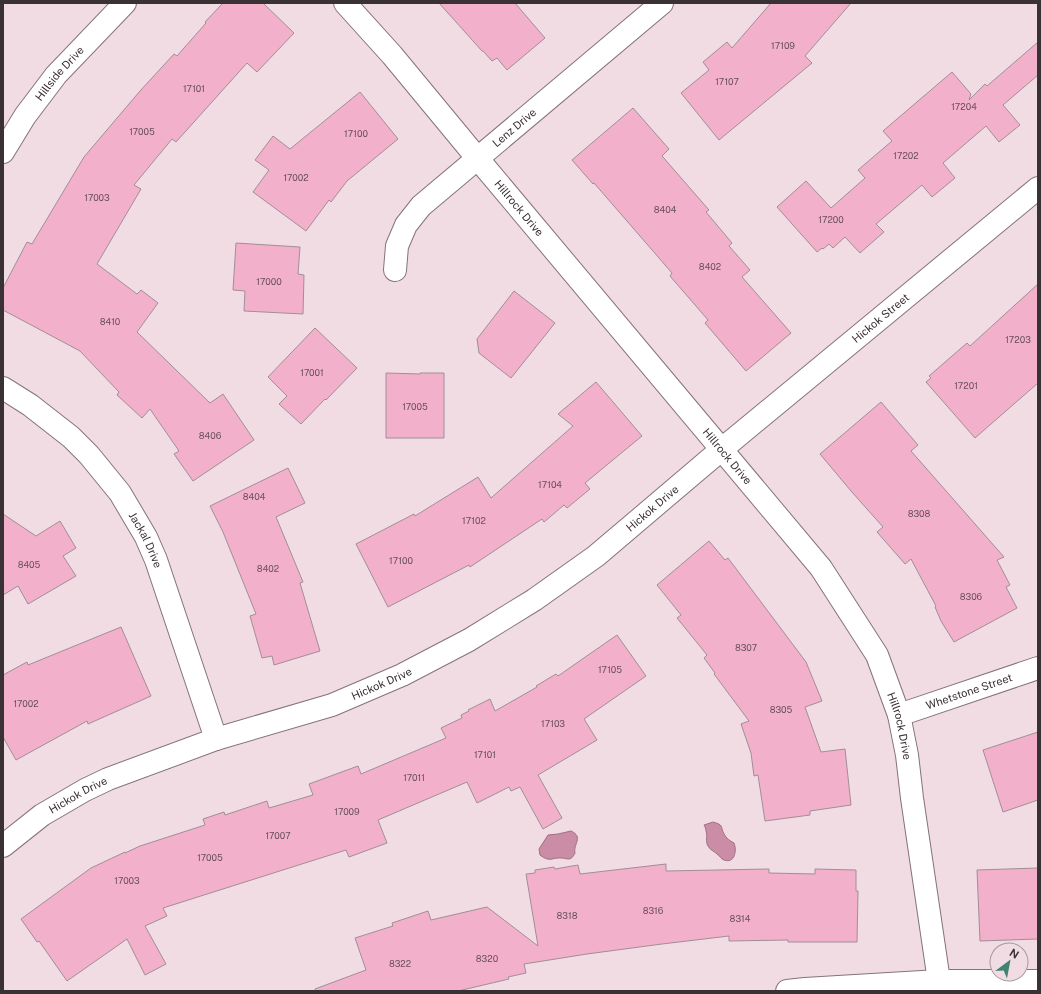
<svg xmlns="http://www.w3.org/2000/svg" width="1041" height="994" font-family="'Public Sans',sans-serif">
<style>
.water{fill:#cb8ca5;stroke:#9f7183}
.building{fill:#f3b0ca;stroke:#a18e95}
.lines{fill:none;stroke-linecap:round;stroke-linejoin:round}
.minor-casing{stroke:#85737a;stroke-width:24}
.tertiary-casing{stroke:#85737a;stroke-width:24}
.minor{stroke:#fff;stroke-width:22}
.tertiary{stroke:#fff;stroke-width:22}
.labels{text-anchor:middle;stroke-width:3;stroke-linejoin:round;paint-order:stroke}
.number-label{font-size:9px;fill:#68515a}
.street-label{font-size:11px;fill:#393134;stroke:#f1dce4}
</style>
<rect width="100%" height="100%" fill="#f1dce4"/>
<g class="water">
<path d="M 713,822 C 724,825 720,826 724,834 C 726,838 730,841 734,843 C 737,850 735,864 724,860 C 721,859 720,856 717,854 C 714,851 710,850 708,846 C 705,841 708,837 706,831 C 706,829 705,827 704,825 Z"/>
<path d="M 571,831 C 584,837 573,844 575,853 C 571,861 569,859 562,858 C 552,857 550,863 540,855 L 539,849 L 548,835 L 558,834 Z"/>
</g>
<g class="building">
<path d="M 223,3 L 263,3 L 294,33 L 257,72 L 247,63 L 176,142 L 172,139 L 134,185 L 141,189 L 97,264 L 137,294 L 141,290 L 158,303 L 137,332 L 210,403 L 223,394 L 254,440 L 193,481 L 174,454 L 179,451 L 150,409 L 142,418 L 117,395 L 119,392 L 80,351 L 3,310 L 3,288 L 27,242 L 32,244 L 84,157 L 140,91 L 174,54 L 177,56 L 206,23 L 205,22 Z"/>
<path d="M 439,3 L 515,3 L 545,38 L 507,70 L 497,58 L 492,61 L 483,51 L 482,51 Z"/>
<path d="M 771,3 L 851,3 L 805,56 L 812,63 L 719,140 L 681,93 L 709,70 L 703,62 L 727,42 L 732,48 Z"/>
<path d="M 1038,42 L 1038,75 L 1003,105 L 1020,125 L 999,142 L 986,126 L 943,163 L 955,178 L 932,197 L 922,185 L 876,224 L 884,232 L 860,253 L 845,237 L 833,248 L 829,244 L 823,249 L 822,248 L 817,252 L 777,207 L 806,181 L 831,208 L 865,178 L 858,170 L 892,141 L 883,131 L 952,72 L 971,94 L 969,100 L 985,84 L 987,86 Z"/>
<path d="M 360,92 L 398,139 L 347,181 L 331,202 L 329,200 L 306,231 L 253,192 L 269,170 L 255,160 L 273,136 L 290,149 Z"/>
<path d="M 633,108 L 669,149 L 662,156 L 709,210 L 706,212 L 732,243 L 729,246 L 750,270 L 742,277 L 791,333 L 746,371 L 705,323 L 708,320 L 670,276 L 672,273 L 594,183 L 593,184 L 572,160 Z"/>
<path d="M 236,243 L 300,247 L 298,274 L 304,275 L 303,314 L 244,311 L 245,291 L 233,290 Z"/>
<path d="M 1038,284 L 1038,383 L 975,438 L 926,382 L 931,378 L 929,376 L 967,343 L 970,346 Z"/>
<path d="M 514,291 L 555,323 L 511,378 L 479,353 L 477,339 Z"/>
<path d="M 315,328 L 357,368 L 326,400 L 325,399 L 301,424 L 279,404 L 287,396 L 268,377 Z"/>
<path d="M 386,373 L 420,374 L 420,373 L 444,373 L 444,438 L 386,438 Z"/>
<path d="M 596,382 L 642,436 L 585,483 L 590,489 L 567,508 L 564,505 L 544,522 L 542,519 L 470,567 L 469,565 L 388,607 L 356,544 L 414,514 L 415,516 L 478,477 L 491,498 L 573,426 L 558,414 Z"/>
<path d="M 881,402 L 918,445 L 911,451 L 1004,557 L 997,560 L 1010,585 L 1006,587 L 1017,608 L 954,642 L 941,621 L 935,607 L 936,606 L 911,559 L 905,564 L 877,532 L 883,527 L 851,491 L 820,454 Z"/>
<path d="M 288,468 L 305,503 L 276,517 L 303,582 L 300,583 L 320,651 L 274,665 L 272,656 L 262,658 L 250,616 L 256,614 L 223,532 L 210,506 Z"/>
<path d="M 3,514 L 36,536 L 60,521 L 76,548 L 63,556 L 76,576 L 28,604 L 18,586 L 3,595 Z"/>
<path d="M 709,541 L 725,560 L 728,558 L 806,662 L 822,701 L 805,707 L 821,752 L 845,749 L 851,805 L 810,811 L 810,815 L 765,821 L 758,775 L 754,776 L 751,753 L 741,724 L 749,721 L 714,674 L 715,673 L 704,658 L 707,655 L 677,618 L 681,615 L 657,585 Z"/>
<path d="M 121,627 L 151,696 L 88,724 L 87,721 L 16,760 L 3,737 L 3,675 L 27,662 L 28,665 Z"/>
<path d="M 617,635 L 646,676 L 584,719 L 597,740 L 538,775 L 562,818 L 543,829 L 520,787 L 511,791 L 509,787 L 477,803 L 467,782 L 378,820 L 387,843 L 349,857 L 346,850 L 163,908 L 167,916 L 145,926 L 166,964 L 145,975 L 127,939 L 67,981 L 39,941 L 37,942 L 21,919 L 91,868 L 125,852 L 125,853 L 140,846 L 205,825 L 203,819 L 224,812 L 225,815 L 267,801 L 269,808 L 313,795 L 309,784 L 358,766 L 361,774 L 446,738 L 441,728 L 462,718 L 461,715 L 469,711 L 468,710 L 490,699 L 495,711 L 537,687 L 536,686 L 556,674 L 558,676 Z"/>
<path d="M 1038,732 L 1038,800 L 1003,812 L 983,750 Z"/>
<path d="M 666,864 L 666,871 L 769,869 L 769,873 L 815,874 L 815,869 L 856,870 L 856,891 L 858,891 L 857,942 L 788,942 L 788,940 L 729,941 L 729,936 L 662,944 L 587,954 L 524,964 L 526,973 L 508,977 L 509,979 L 458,991 L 315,991 L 315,989 L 366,970 L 355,938 L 393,926 L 392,923 L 428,911 L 431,920 L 487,907 L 538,946 L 526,874 L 535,873 L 535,870 L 554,867 L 555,869 L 578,865 L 580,874 Z"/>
<path d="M 1038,868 L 1038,939 L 980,941 L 977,870 Z"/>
</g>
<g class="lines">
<defs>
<g id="minor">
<path id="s1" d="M 345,3 L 392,55 L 478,159 L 821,568 L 877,655 L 899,715 L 907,755 L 912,798 L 939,981 L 938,991"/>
<path id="s2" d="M 3,152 L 25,116 L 56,75 L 125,3"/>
<path id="s3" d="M 395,270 L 397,246 L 406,225 L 421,206 L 662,3"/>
<path id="s4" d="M 3,388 L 30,405 L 71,437 L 89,455 L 120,493 L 146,537 L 156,560 L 216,739"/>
<path id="s5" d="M 899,715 L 1038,668"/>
<path id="s6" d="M 3,846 L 42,815 L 85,790 L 108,779 L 216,739 L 332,705 L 402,675 L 469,640 L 534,600 L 596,556 L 722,449 L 1038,188"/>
</g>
<path id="tertiary" d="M 787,991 L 805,989 L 939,981 L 1038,981"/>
</defs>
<use href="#minor" class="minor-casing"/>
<use href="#tertiary" class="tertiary-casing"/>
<use href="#minor" class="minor"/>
<use href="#tertiary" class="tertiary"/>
</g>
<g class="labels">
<g class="number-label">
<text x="783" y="49">17109</text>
<text x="727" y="85">17107</text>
<text x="194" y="92">17101</text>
<text x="964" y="110">17204</text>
<text x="142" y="135">17005</text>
<text x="356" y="137">17100</text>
<text x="906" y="159">17202</text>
<text x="296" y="181">17002</text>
<text x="97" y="201">17003</text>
<text x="665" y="213">8404</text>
<text x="831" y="223">17200</text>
<text x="710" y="270">8402</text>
<text x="269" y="285">17000</text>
<text x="110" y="325">8410</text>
<text x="1018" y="343">17203</text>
<text x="312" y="376">17001</text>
<text x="966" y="389">17201</text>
<text x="415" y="410">17005</text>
<text x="210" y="439">8406</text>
<text x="550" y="488">17104</text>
<text x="254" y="500">8404</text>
<text x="919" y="517">8308</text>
<text x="474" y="524">17102</text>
<text x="401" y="564">17100</text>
<text x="29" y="568">8405</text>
<text x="268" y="572">8402</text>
<text x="971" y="600">8306</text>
<text x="746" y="651">8307</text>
<text x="610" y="673">17105</text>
<text x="26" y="707">17002</text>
<text x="781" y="713">8305</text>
<text x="553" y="727">17103</text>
<text x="485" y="758">17101</text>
<text x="414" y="781">17011</text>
<text x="347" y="815">17009</text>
<text x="278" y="839">17007</text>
<text x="210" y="861">17005</text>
<text x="127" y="884">17003</text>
<text x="653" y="914">8316</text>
<text x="567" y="919">8318</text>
<text x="740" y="922">8314</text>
<text x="487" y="962">8320</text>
<text x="400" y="967">8322</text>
</g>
<g class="street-label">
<text dy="4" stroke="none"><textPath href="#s2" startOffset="97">Hillside Drive</textPath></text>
<text dy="4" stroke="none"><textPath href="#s3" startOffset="193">Lenz Drive</textPath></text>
<text dy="4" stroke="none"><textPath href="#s1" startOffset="269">Hillrock Drive</textPath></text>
<text dy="4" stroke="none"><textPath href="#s6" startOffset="1036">Hickok Street</textPath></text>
<text dy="4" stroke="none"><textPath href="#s1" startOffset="593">Hillrock Drive</textPath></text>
<text dy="4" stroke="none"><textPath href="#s6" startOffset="739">Hickok Drive</textPath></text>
<text dy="4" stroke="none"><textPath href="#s4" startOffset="212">Jackal Drive</textPath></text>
<text dy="4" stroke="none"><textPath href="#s6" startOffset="415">Hickok Drive</textPath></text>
<text dy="4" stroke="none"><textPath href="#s5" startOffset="74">Whetstone Street</textPath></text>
<text dy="4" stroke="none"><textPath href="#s1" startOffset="917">Hillrock Drive</textPath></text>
<text dy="4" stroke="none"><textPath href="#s6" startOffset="91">Hickok Drive</textPath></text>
</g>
</g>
<rect width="1041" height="994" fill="none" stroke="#393134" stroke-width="8"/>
<g transform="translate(1009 962) rotate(32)"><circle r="19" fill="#f1dce4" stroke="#a7989e"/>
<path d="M0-3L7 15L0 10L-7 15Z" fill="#428271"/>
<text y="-6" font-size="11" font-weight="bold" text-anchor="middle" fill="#393134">N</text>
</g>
</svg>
